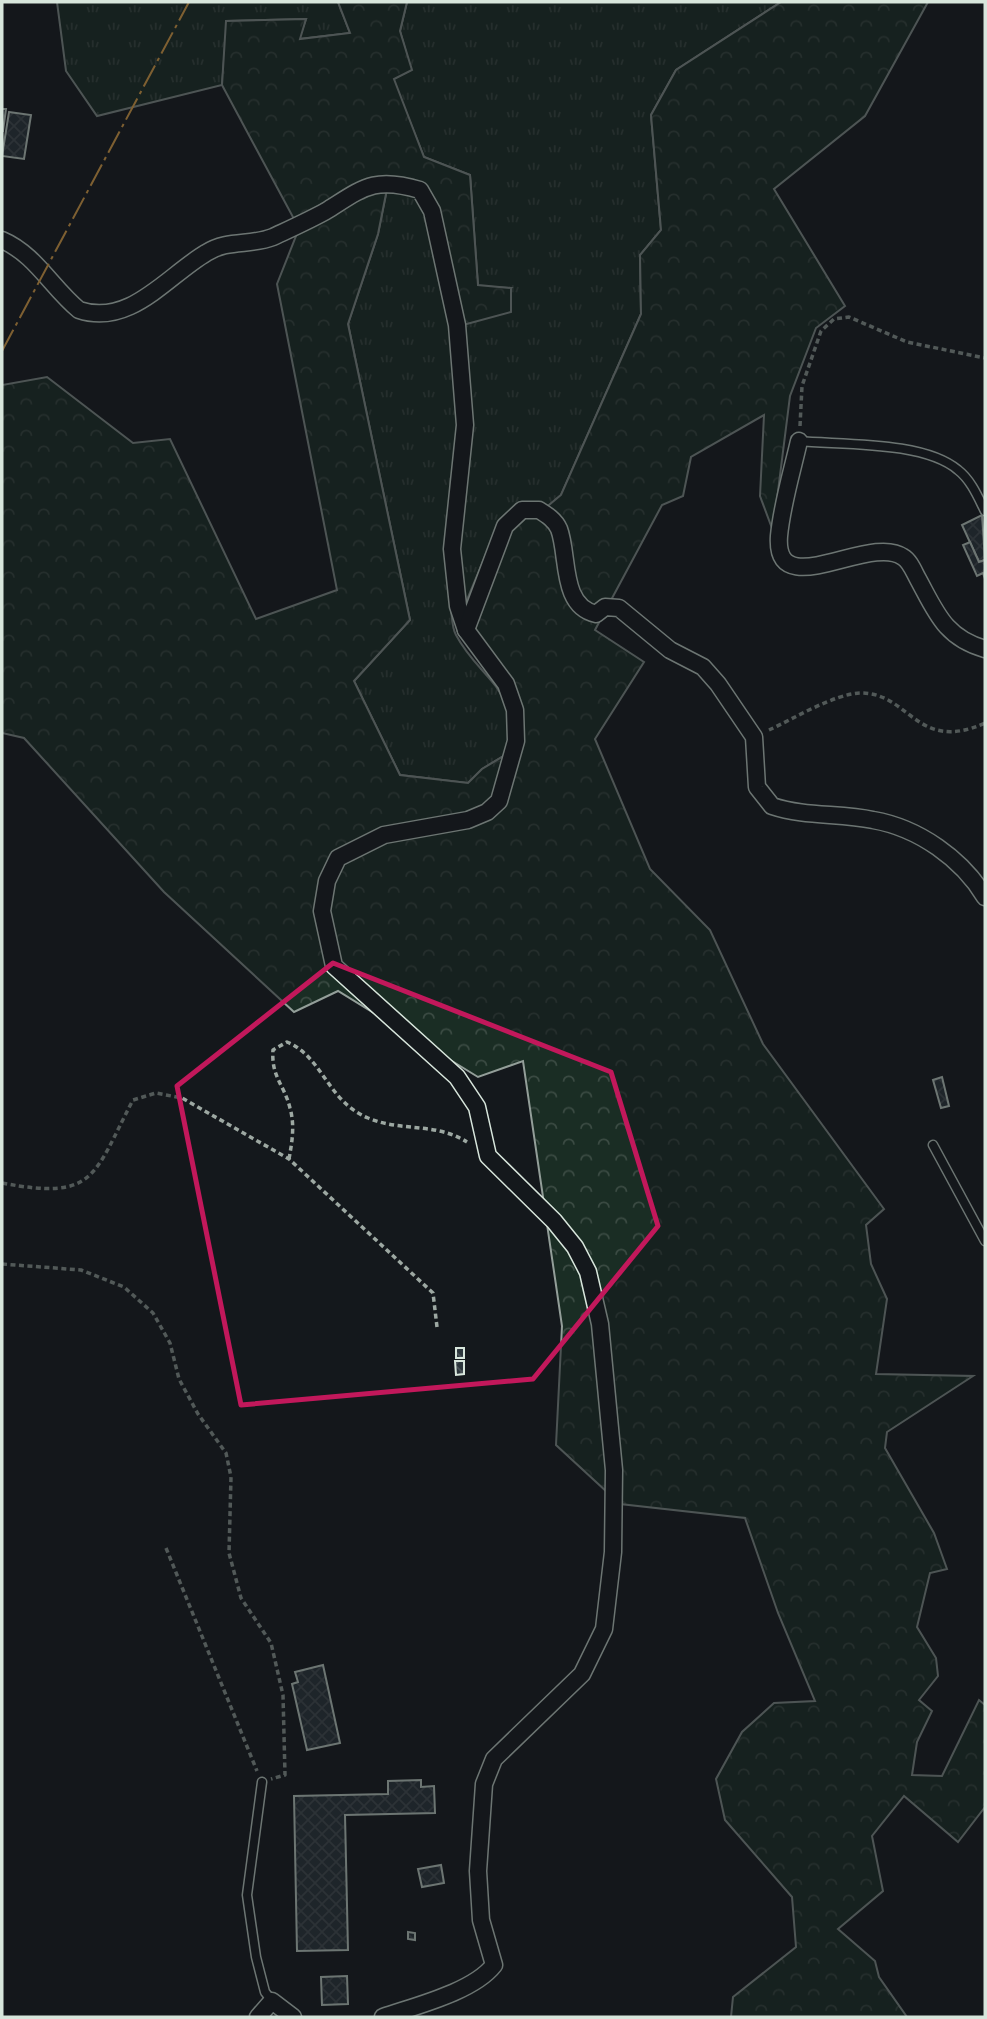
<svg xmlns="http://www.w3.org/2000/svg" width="987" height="2019" font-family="Raleway,sans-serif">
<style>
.grass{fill:url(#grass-tufts);stroke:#939e99;stroke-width:2}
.forest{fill:url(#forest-crowns);stroke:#939e99;stroke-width:2}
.building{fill:url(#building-cross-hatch);stroke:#d8e6dc;stroke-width:2}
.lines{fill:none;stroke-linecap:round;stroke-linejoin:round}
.lane-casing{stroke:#d8e6dc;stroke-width:11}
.street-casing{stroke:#d8e6dc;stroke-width:19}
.path{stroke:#9da8a2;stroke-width:3.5;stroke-dasharray:5 3.5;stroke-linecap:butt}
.lane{stroke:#14181c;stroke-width:8}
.street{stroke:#14181c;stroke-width:16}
.power{stroke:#ffb74d;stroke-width:2;stroke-dasharray:24 5 3.5 5;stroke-linecap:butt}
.marked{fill:none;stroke:#c2185b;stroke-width:5;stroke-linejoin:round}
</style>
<defs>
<pattern id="grass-tufts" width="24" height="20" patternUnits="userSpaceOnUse" patternTransform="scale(1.75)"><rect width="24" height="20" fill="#1a2d24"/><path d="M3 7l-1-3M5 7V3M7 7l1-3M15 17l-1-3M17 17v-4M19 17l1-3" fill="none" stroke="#3b4b43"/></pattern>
<pattern id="forest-crowns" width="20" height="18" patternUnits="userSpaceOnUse" patternTransform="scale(1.75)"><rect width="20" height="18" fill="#1a2d24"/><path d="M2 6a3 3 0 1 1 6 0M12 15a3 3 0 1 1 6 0" fill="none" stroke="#3b4b43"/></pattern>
<pattern id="building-cross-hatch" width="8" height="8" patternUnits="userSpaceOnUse" patternTransform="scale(1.75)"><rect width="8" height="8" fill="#2c363c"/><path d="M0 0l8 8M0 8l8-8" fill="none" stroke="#4a5358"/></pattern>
</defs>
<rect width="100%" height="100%" fill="#14181c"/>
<g class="grass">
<path d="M 57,2 L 338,2 L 350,33 L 299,39 L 306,19 L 227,21 L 222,85 L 97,116 L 66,71 Z"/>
<path d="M 407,2 L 781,2 L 676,70 L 651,115 L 661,230 L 640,255 L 641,314 L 561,495 L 547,507 L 499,523 L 464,607 L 458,549 L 463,325 L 511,288 L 478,286 L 470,175 L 424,157 L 393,79 L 411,70 L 400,31 Z"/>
<path d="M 387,189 L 417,195 L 423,205 L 451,327 L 459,426 L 451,609 C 452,617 452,628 456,635 C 481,682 523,688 505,755 L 482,769 L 468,783 L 400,775 L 354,681 L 410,620 L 348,324 L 378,234 Z"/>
</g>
<g class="forest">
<path d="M 338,2 L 407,2 L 400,31 L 412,70 L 394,79 L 424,157 L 470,175 L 478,285 L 511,288 L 511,312 L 463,325 L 438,209 L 424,185 C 362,165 346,195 294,219 L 222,85 L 226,21 L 306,19 L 300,39 L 350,33 Z"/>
<path d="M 781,2 L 928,2 L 865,116 L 774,189 L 845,306 L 816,328 L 790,396 L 773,531 L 760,496 L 764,415 L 691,457 L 683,496 L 662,505 L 595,630 L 644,662 L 595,739 L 650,869 L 710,930 L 763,1044 L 884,1209 L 866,1225 L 871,1264 L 887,1299 L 876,1374 L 973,1376 L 887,1432 L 885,1448 L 934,1533 L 947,1569 L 930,1573 L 917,1627 L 936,1658 L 938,1676 L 919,1700 L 932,1711 L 917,1742 L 912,1775 L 942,1776 L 979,1700 L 985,1705 L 985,1807 L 958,1842 L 904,1796 L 872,1836 L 883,1891 L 838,1929 L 875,1961 L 879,1977 L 907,2017 L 731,2017 L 733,1997 L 796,1947 L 792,1897 L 725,1820 L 716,1779 L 742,1732 L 774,1703 L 815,1701 L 778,1613 L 745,1518 L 620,1504 L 556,1445 L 562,1326 L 523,1061 L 478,1077 L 338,991 L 294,1012 L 164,892 L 24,738 L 2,733 L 2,385 L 47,377 L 133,443 L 170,439 L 256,619 L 337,590 L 277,284 L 298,231 L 352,200 L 387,189 L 378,234 L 348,324 L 410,620 L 354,681 L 400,775 L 468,783 L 482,769 L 522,745 L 522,711 L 473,629 L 510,530 L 526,516 L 537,515 L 561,495 L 641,314 L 640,255 L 661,230 L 651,115 L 676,70 Z"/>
</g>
<g class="building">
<path d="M 2,109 L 6,109 L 3,131 L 2,131 Z"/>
<path d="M 9,112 L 31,115 L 24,159 L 2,156 Z"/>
<path d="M 982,515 L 985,560 L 979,562 L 962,525 Z"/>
<path d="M 970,542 L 979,562 L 985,560 L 985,579 L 983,573 L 977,576 L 963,545 Z"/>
<path d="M 942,1077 L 949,1106 L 941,1108 L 933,1080 Z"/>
<rect x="456" y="1348" width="8" height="10"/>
<path d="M 455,1361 L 464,1361 L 464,1374 L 456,1375 Z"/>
<path d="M 323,1665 L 340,1743 L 307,1750 L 292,1684 L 298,1682 L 295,1672 Z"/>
<path d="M 421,1780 L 421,1787 L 434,1786 L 435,1813 L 345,1815 L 348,1950 L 297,1951 L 294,1796 L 388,1794 L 388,1781 Z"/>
<path d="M 441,1865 L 444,1883 L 422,1887 L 418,1869 Z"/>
<path d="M 408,1932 L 415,1933 L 415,1940 L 408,1939 Z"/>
<path d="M 347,1976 L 348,2004 L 322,2005 L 321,1977 Z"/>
</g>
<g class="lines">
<defs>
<g id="lane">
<path d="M 799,441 C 843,445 924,441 958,470 C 971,480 978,497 985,511"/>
<path d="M 933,1145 L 985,1241"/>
<path d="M 262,1782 L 247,1895 L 256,1957 L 265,1992 L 272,2001"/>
</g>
<g id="street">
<path d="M 2,240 C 35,254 52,288 79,310 C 130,327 167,276 206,253 C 228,239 250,246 273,237 C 290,229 310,220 326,211 C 363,188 374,176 420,190 L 432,211 L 457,325 L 465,425 L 452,549 L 458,606 L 466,630 L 506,684 L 515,710 L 516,741 L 499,801 L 487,812 L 468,820 L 384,835 L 338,858 L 327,881 L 322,911 L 334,966 L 457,1077 L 477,1107 L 488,1156 L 554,1221 L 575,1247 L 588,1272 L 600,1324 L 614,1470 L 613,1552 L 604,1629 L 582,1674 L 494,1759 L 484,1784 L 478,1871 L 481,1920 L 494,1965 C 473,1992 415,2006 383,2017"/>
<path d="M 799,441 C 792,472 782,504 779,536 C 774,605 870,533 903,557 C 910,561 914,572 918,579 C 936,612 945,638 985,649"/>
<path d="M 466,630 L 505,526 L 522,510 L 539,510 C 547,515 555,520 559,529 C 569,555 560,606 596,614 L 605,607 L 619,608 L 670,650 L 703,667 L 718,684 L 754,737 L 757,787 L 772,806 C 805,817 839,813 873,820 C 919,828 962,859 985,897"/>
<path d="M 258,2017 L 272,2001 L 293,2017"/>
</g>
</defs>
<use href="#lane" class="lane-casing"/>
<use href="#street" class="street-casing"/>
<g class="path">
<path d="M 800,426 L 802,386 L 821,331 L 834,319 L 849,317 L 907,342 L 985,358"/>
<path d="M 769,730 C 793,719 834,694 860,693 C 910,692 916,754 985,723"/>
<path d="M 289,1159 C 292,1142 295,1126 290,1108 C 284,1084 271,1077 273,1050 L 287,1042 C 323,1057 327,1101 368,1118 C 401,1132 435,1122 467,1142"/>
<path d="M 2,1183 C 96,1201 93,1176 133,1100 L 156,1093 L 182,1098 L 289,1159 L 433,1293 L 437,1327"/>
<path d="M 2,1264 L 81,1270 L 124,1287 L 153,1313 L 170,1343 L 179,1379 L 198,1414 L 226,1453 L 231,1477 L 229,1553 L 241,1598 L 271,1643 L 283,1695 L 285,1775 L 271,1779"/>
<path d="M 166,1548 L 257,1771"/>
</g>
<use href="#lane" class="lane"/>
<use href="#street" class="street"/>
<path class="power" d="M 2,351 L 189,2"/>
</g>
<path d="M0 0H987V2019H0ZM 333,963 L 611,1072 L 658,1226 L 533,1379 L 241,1405 L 177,1086 Z" fill="#14181c" fill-opacity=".55" fill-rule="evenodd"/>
<path class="marked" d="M 333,963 L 611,1072 L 658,1226 L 533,1379 L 241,1405 L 177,1086 Z"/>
<rect width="987" height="2019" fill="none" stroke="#d8e6dc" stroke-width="7"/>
</svg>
